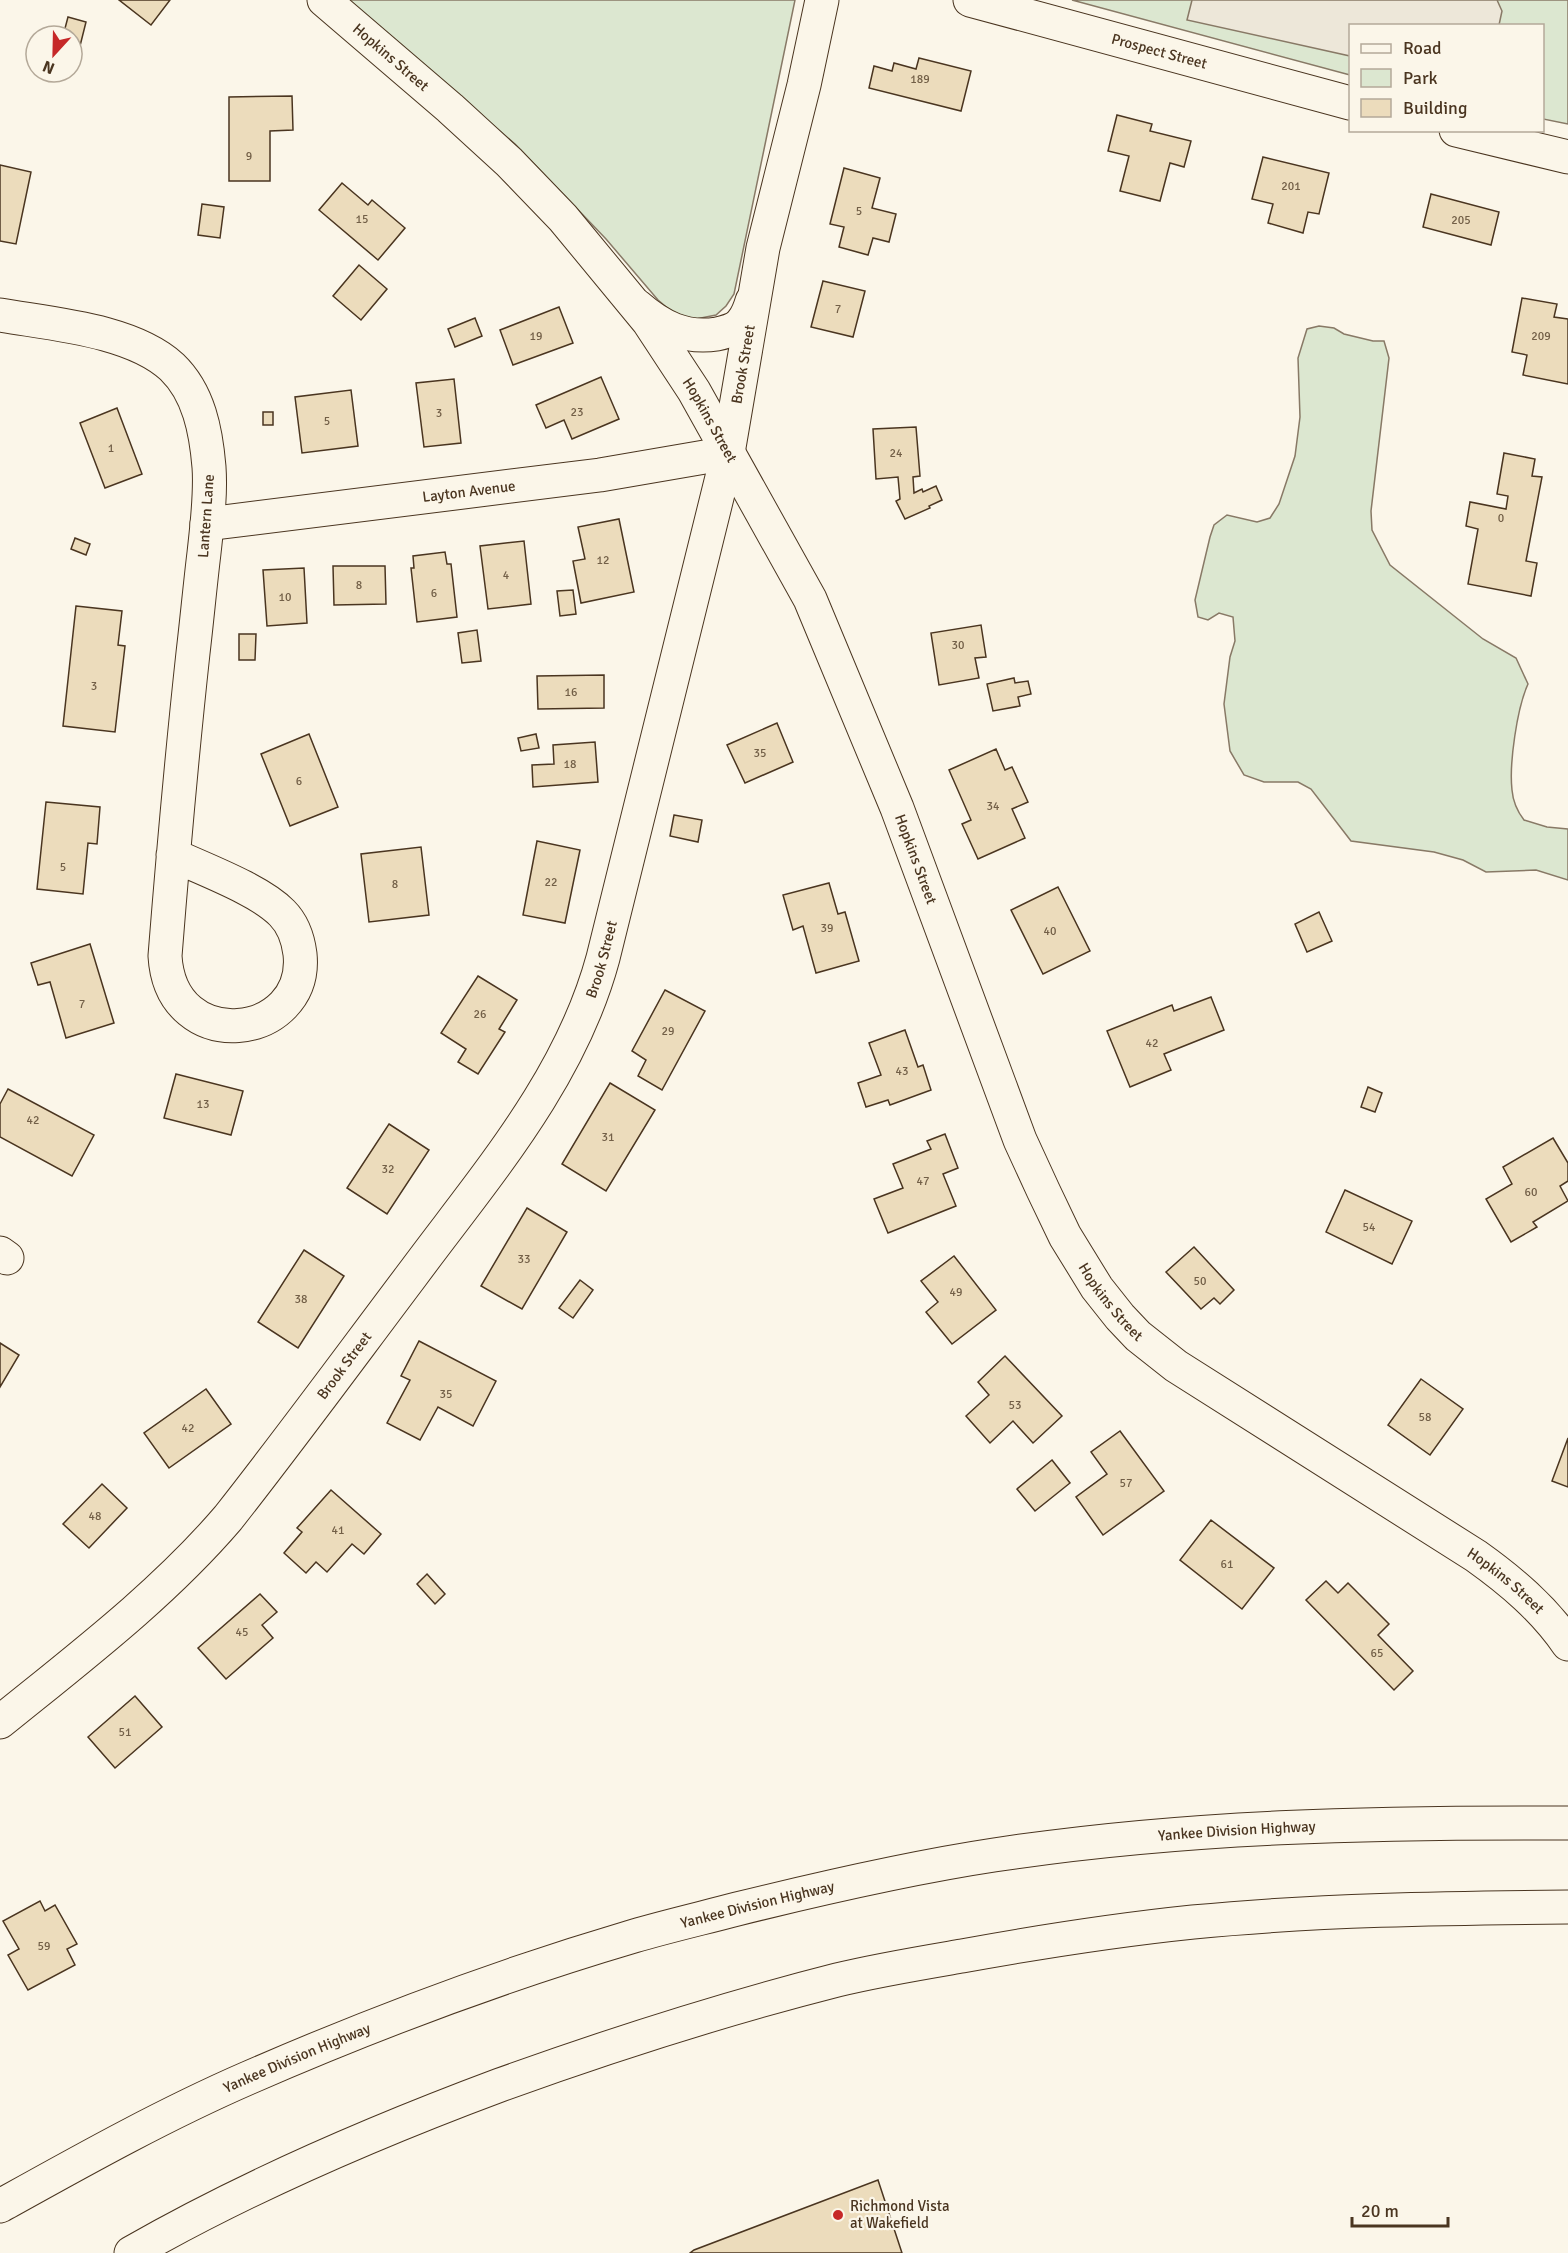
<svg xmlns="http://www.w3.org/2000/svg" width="1568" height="2253" font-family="Signika,sans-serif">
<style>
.green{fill:#dce7d0;stroke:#887966;stroke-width:1.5}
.parking{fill:#ede7d9;stroke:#887966;stroke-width:1.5}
.building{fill:#ecdcbc;stroke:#4a3520;stroke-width:1.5}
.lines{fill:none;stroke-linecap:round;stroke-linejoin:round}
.minor-casing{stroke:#4a3520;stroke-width:35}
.major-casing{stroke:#4a3520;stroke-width:35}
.highway-casing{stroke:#4a3520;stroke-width:35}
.minor{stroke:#fbf6e9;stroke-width:33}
.major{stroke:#fbf6e9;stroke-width:33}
.highway{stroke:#fbf6e9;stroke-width:33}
.poi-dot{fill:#c62828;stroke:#fbf6e9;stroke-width:2}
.labels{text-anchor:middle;stroke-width:4.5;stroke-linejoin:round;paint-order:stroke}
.number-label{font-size:12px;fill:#725f47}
.street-label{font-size:15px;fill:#4a3520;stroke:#fbf6e9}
.poi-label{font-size:15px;fill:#4a3520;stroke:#fbf6e9;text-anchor:start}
</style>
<rect width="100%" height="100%" fill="#fbf6e9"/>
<g class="green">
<path d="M 348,0 L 795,0 L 734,294 L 726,306 L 716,315 L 696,319 L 677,316 L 658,300 L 606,239 L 515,144 Z"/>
<path d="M 1072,0 L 1568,0 L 1568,124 L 1543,119 L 1542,26 L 1350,26 L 1350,75 Z"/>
<path d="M 1319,326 L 1334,328 L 1344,334 L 1373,341 L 1384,341 L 1389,358 L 1371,511 L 1372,530 L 1390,565 L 1483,639 L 1516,658 L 1528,684 C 1517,708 1509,764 1512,790 C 1513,802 1517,811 1524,820 L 1547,827 L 1568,829 L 1568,880 L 1536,870 L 1486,872 L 1463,860 L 1434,852 L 1351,841 L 1311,789 L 1298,782 L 1264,782 L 1244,775 L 1230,751 L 1224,704 L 1230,657 L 1235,641 L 1233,617 L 1219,613 L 1208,620 L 1198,617 L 1195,600 L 1210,537 L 1214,525 L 1227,515 L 1257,522 L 1270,518 L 1279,504 L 1295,456 L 1300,417 L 1298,358 L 1307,329 Z"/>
</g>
<path class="parking" d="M 1192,0 L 1497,0 L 1502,11 L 1499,25 L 1350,26 L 1350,56 L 1187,20 Z"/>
<g class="building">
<path d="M 119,0 L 170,0 L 151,25 Z"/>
<path d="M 68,17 L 86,22 L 80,46 L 72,43 L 72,36 L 63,36 Z"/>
<path d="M 919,58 L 971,71 L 961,111 L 869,88 L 874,66 L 892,71 L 894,63 L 916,69 Z"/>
<path d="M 292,96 L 293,130 L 270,131 L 270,181 L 229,181 L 229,97 Z"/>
<path d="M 1117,115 L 1152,124 L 1150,131 L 1191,141 L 1184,167 L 1170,163 L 1160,201 L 1120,191 L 1129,156 L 1108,151 Z"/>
<path d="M 1263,157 L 1329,173 L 1319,214 L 1308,212 L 1303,233 L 1268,223 L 1273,204 L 1252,199 Z"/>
<path d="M 0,165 L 31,172 L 16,244 L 0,241 Z"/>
<path d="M 844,168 L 880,178 L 872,208 L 896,214 L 889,242 L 873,238 L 868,255 L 839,247 L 844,227 L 830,224 Z"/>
<path d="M 342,183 L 368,205 L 372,200 L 405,228 L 378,260 L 319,210 Z"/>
<path d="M 1431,194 L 1499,212 L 1491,245 L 1423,227 Z"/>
<path d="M 202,204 L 224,207 L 220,238 L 198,235 Z"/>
<path d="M 359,265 L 387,289 L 361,320 L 333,296 Z"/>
<path d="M 823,281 L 865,291 L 853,337 L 811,327 Z"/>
<path d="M 1522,298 L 1557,304 L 1554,317 L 1568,319 L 1568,384 L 1523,375 L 1527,355 L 1512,352 Z"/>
<path d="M 559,307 L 573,343 L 513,365 L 500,330 Z"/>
<path d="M 475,318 L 482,336 L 455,347 L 448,329 Z"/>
<path d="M 601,377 L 619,419 L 572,439 L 564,420 L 546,428 L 536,405 Z"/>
<path d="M 454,379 L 461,443 L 424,447 L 416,383 Z"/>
<path d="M 351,390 L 358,446 L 302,453 L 295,397 Z"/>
<path d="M 117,408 L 142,474 L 105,488 L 80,423 Z"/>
<rect x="263" y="412" width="10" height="13"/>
<path d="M 916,427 L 920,476 L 913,477 L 914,493 L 922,489 L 923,492 L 936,486 L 942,500 L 929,506 L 930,508 L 905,519 L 896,501 L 900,499 L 898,477 L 876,479 L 873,429 Z"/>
<path d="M 1504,453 L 1535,459 L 1532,476 L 1542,477 L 1526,561 L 1537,563 L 1531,596 L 1468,584 L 1478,529 L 1466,526 L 1470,502 L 1506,509 L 1508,496 L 1497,494 Z"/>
<path d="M 619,519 L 634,592 L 581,603 L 573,561 L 585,559 L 578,527 Z"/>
<path d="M 75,538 L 90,544 L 86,555 L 71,549 Z"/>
<path d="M 524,541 L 531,604 L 488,609 L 480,546 Z"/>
<path d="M 445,552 L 447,564 L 451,564 L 457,617 L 417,622 L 411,568 L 414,568 L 413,556 Z"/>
<path d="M 333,566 L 385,566 L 386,604 L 334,605 Z"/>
<path d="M 304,568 L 307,623 L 267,626 L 263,570 Z"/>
<path d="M 573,590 L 576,614 L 560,616 L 557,591 Z"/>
<path d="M 76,606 L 122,611 L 118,645 L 125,646 L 115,732 L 63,726 Z"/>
<path d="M 981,625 L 986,657 L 975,658 L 979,678 L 939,685 L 931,633 Z"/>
<path d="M 477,630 L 481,661 L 462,663 L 458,633 Z"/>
<path d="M 239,634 L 256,634 L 255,660 L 239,660 Z"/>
<path d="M 604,675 L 604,708 L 538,709 L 537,676 Z"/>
<path d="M 1014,678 L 1015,683 L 1028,681 L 1031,694 L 1018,697 L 1020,706 L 993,711 L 987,684 Z"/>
<path d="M 777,723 L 793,762 L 745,783 L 727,745 Z"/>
<path d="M 309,734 L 338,807 L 290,826 L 261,754 Z"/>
<path d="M 536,734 L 539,748 L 521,751 L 518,738 Z"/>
<path d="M 595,742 L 598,782 L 533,787 L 532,765 L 554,764 L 553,745 Z"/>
<path d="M 996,749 L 1005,770 L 1012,767 L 1028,802 L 1012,809 L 1025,838 L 978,859 L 962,824 L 971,820 L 949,770 Z"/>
<path d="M 46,802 L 100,807 L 97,844 L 88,843 L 83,894 L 37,889 Z"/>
<path d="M 674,815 L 702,820 L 698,842 L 670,836 Z"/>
<path d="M 537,841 L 580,850 L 565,923 L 523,915 Z"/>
<path d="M 421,847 L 429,915 L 369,922 L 361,854 Z"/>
<path d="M 829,883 L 838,914 L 845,912 L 859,961 L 816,973 L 803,926 L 793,930 L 783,895 Z"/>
<path d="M 1058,887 L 1090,951 L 1043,974 L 1011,910 Z"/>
<path d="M 1319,912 L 1332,941 L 1307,952 L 1295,924 Z"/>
<path d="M 90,944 L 114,1023 L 66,1038 L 50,982 L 38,985 L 31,963 Z"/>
<path d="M 478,976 L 517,1000 L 499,1029 L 505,1032 L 478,1074 L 458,1062 L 466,1049 L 441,1033 Z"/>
<path d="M 665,990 L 705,1011 L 662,1090 L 638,1076 L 646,1060 L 632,1051 Z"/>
<path d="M 1211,997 L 1224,1030 L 1164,1054 L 1171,1070 L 1130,1087 L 1107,1031 L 1172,1005 L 1174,1011 Z"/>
<path d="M 905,1030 L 918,1067 L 923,1065 L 931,1090 L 890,1105 L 888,1100 L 866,1107 L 858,1083 L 881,1075 L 869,1043 Z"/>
<path d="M 176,1074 L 243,1091 L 231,1135 L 164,1118 Z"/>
<path d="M 610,1083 L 655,1110 L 606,1191 L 562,1164 Z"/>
<path d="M 1368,1087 L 1382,1093 L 1375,1112 L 1361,1107 Z"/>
<path d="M 8,1089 L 94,1135 L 72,1176 L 0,1137 L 0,1104 Z"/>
<path d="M 389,1124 L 429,1150 L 387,1214 L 347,1188 Z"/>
<path d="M 945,1134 L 958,1168 L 943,1174 L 956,1206 L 888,1233 L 874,1199 L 903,1188 L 893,1164 L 931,1149 L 927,1141 Z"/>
<path d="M 1553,1138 L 1568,1163 L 1568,1181 L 1560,1186 L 1568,1201 L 1533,1222 L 1537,1227 L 1511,1242 L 1486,1199 L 1512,1184 L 1503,1167 Z"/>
<path d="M 1345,1190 L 1412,1221 L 1392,1264 L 1326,1232 Z"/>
<path d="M 527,1208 L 567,1232 L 522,1309 L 481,1286 Z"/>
<path d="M 1194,1247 L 1234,1290 L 1220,1304 L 1214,1298 L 1201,1309 L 1166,1272 Z"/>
<path d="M 304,1250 L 344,1276 L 298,1348 L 258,1322 Z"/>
<path d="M 954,1256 L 996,1310 L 952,1344 L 926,1312 L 938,1302 L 921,1281 Z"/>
<path d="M 580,1280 L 593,1290 L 573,1318 L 559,1308 Z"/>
<path d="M 419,1341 L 496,1381 L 473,1426 L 438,1407 L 420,1440 L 387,1423 L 410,1380 L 401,1376 Z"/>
<path d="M 0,1343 L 19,1355 L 0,1387 Z"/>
<path d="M 1005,1356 L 1062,1416 L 1033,1443 L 1013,1421 L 990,1443 L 966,1416 L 989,1395 L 978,1382 Z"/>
<path d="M 1421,1379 L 1463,1409 L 1430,1455 L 1388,1425 Z"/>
<path d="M 206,1389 L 231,1424 L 169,1468 L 144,1433 Z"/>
<path d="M 1120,1431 L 1164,1491 L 1103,1535 L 1076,1497 L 1107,1474 L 1091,1452 Z"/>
<path d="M 1568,1438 L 1568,1487 L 1552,1481 Z"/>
<path d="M 1052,1460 L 1070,1483 L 1035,1511 L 1017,1489 Z"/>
<path d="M 102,1484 L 127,1508 L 89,1548 L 63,1524 Z"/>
<path d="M 331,1490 L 381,1534 L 364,1554 L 352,1544 L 327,1572 L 316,1562 L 306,1573 L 284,1553 L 302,1532 L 297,1528 Z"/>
<path d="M 1211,1520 L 1274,1568 L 1242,1609 L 1180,1560 Z"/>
<path d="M 427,1574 L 445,1594 L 435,1604 L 417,1584 Z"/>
<path d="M 1326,1581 L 1338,1593 L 1348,1583 L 1389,1624 L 1378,1635 L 1413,1671 L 1394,1690 L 1306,1600 Z"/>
<path d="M 260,1594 L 277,1612 L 262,1625 L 273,1638 L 226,1679 L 198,1648 Z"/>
<path d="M 135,1696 L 162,1727 L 115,1768 L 88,1737 Z"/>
<path d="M 40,1901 L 45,1911 L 55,1905 L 77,1944 L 67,1949 L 75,1965 L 28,1990 L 8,1955 L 19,1949 L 3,1921 Z"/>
<path d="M 878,2180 L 902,2253 L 690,2253 L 694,2250 Z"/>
</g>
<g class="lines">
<defs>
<g id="minor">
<path d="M 637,306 C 661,327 685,339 717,334 C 726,332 737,329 742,322 C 747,316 750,308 752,301"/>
<path d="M 0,315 C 52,324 132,330 172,367 C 199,393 206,431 209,467 C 211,495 207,525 204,553 C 200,586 197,619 193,653 C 182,754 173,855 165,956 C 171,1058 309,1040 300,954 C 298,938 293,924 282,913 C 260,890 203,869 173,855"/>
<path id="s1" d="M 207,524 L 600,475 L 728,453"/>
<path d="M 0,1253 L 7,1258"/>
<path id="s2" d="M 0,1722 C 79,1658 162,1595 228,1518 C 291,1438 351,1356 412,1275 C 486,1175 570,1080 603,958 L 728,453 L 763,248 L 804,85 L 822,0"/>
</g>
<g id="major">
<path id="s3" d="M 324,0 L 450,108 L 509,162 L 563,218 L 648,321 L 694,391 L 810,599 L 897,808 L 1020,1140 L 1043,1190 L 1065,1236 L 1097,1288 L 1120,1317 L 1138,1336 L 1176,1366 L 1476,1556 C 1511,1581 1543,1608 1568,1644"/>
<path id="s4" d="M 970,0 L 1350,103"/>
<path d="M 1456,130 L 1568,157"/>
</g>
<g id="highway">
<path id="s5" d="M 0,2206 C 81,2161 163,2115 248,2078 C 374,2023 502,1975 634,1936 C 668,1926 703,1918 737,1909 C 822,1888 908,1868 994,1855 C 1184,1826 1376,1822 1568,1823"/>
<path d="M 131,2253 C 248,2186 374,2132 500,2085 C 611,2045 723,2009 837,1980 C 878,1970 921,1963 962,1956 C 1039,1942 1116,1930 1193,1922 C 1318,1910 1443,1908 1568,1907"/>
</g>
</defs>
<use href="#minor" class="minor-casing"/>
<use href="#major" class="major-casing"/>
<use href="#highway" class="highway-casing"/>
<use href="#minor" class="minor"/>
<use href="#major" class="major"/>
<use href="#highway" class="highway"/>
</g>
<circle class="poi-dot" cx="838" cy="2215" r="6"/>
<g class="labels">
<g class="number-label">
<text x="920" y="83">189</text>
<text x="249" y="160">9</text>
<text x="1291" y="190">201</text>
<text x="859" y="215">5</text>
<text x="362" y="223">15</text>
<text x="1461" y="224">205</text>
<text x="838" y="313">7</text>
<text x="536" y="340">19</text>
<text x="1541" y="340">209</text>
<text x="577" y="416">23</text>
<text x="439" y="417">3</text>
<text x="327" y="425">5</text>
<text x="111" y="452">1</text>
<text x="896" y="457">24</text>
<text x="1501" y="522">0</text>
<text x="603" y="564">12</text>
<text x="506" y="579">4</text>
<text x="359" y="589">8</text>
<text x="434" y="597">6</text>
<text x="285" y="601">10</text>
<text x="958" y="649">30</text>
<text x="94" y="690">3</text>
<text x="571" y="696">16</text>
<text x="760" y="757">35</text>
<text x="570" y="768">18</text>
<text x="299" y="785">6</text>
<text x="993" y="810">34</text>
<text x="63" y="871">5</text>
<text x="551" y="886">22</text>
<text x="395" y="888">8</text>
<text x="827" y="932">39</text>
<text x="1050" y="935">40</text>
<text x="82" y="1008">7</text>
<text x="480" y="1018">26</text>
<text x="668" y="1035">29</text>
<text x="1152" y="1047">42</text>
<text x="902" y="1075">43</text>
<text x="203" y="1108">13</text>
<text x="33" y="1124">42</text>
<text x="608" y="1141">31</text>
<text x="388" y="1173">32</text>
<text x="923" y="1185">47</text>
<text x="1531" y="1196">60</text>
<text x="1369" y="1231">54</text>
<text x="524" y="1263">33</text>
<text x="1200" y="1285">50</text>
<text x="956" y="1296">49</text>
<text x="301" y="1303">38</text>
<text x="446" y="1398">35</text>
<text x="1015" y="1409">53</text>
<text x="1425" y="1421">58</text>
<text x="188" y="1432">42</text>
<text x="1126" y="1487">57</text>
<text x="95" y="1520">48</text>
<text x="338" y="1534">41</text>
<text x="1227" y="1568">61</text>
<text x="242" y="1636">45</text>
<text x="1377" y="1657">65</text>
<text x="125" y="1736">51</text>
<text x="44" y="1950">59</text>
</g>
<g class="street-label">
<text dy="5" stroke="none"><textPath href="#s4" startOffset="196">Prospect Street</textPath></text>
<text dy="5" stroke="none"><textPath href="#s3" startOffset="88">Hopkins Street</textPath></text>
<text dy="5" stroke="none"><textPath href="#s2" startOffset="1594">Brook Street</textPath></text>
<text dy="5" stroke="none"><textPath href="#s3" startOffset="574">Hopkins Street</textPath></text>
<text dy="5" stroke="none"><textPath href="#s1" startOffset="264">Layton Avenue</textPath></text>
<text transform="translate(206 516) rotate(-86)" y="5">Lantern Lane</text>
<text dy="5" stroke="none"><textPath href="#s3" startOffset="1060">Hopkins Street</textPath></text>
<text dy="5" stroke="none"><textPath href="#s2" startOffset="982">Brook Street</textPath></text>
<text dy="5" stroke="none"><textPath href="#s3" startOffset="1546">Hopkins Street</textPath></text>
<text dy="5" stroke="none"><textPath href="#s2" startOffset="498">Brook Street</textPath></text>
<text dy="5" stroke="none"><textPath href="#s3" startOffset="2032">Hopkins Street</textPath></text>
<text dy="5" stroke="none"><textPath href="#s5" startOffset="1304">Yankee Division Highway</textPath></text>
<text dy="5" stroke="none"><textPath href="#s5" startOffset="818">Yankee Division Highway</textPath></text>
<text dy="5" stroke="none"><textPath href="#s5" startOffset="332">Yankee Division Highway</textPath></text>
</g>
<g class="poi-label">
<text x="850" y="2211">Richmond Vista<tspan x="850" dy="17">at Wakefield</tspan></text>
</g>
</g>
<rect x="1349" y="24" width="195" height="108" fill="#fbf6e9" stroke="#b4a999" stroke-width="1.5"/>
<rect x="1361" y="44" width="30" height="9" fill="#fbf6e9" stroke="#b4a999" stroke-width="1.5"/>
<text x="1403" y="54" font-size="18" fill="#4a3520">Road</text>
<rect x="1361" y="69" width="30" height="18" fill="#dce7d0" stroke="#b4a999" stroke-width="1.5"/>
<text x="1403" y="84" font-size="18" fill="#4a3520">Park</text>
<rect x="1361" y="99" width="30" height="18" fill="#ecdcbc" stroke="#b4a999" stroke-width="1.5"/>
<text x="1403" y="114" font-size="18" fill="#4a3520">Building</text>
<g transform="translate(54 54) rotate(202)"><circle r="28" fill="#fbf6e9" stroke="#b4a999" stroke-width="1.5"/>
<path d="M0-4.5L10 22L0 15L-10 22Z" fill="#c62828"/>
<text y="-9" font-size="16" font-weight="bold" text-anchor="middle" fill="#4a3520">N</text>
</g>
<path d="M1352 2217v9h96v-9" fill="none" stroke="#4a3520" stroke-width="3"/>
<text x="1361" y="2217" font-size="18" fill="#4a3520" stroke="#fbf6e9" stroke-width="4.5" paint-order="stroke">20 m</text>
</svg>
